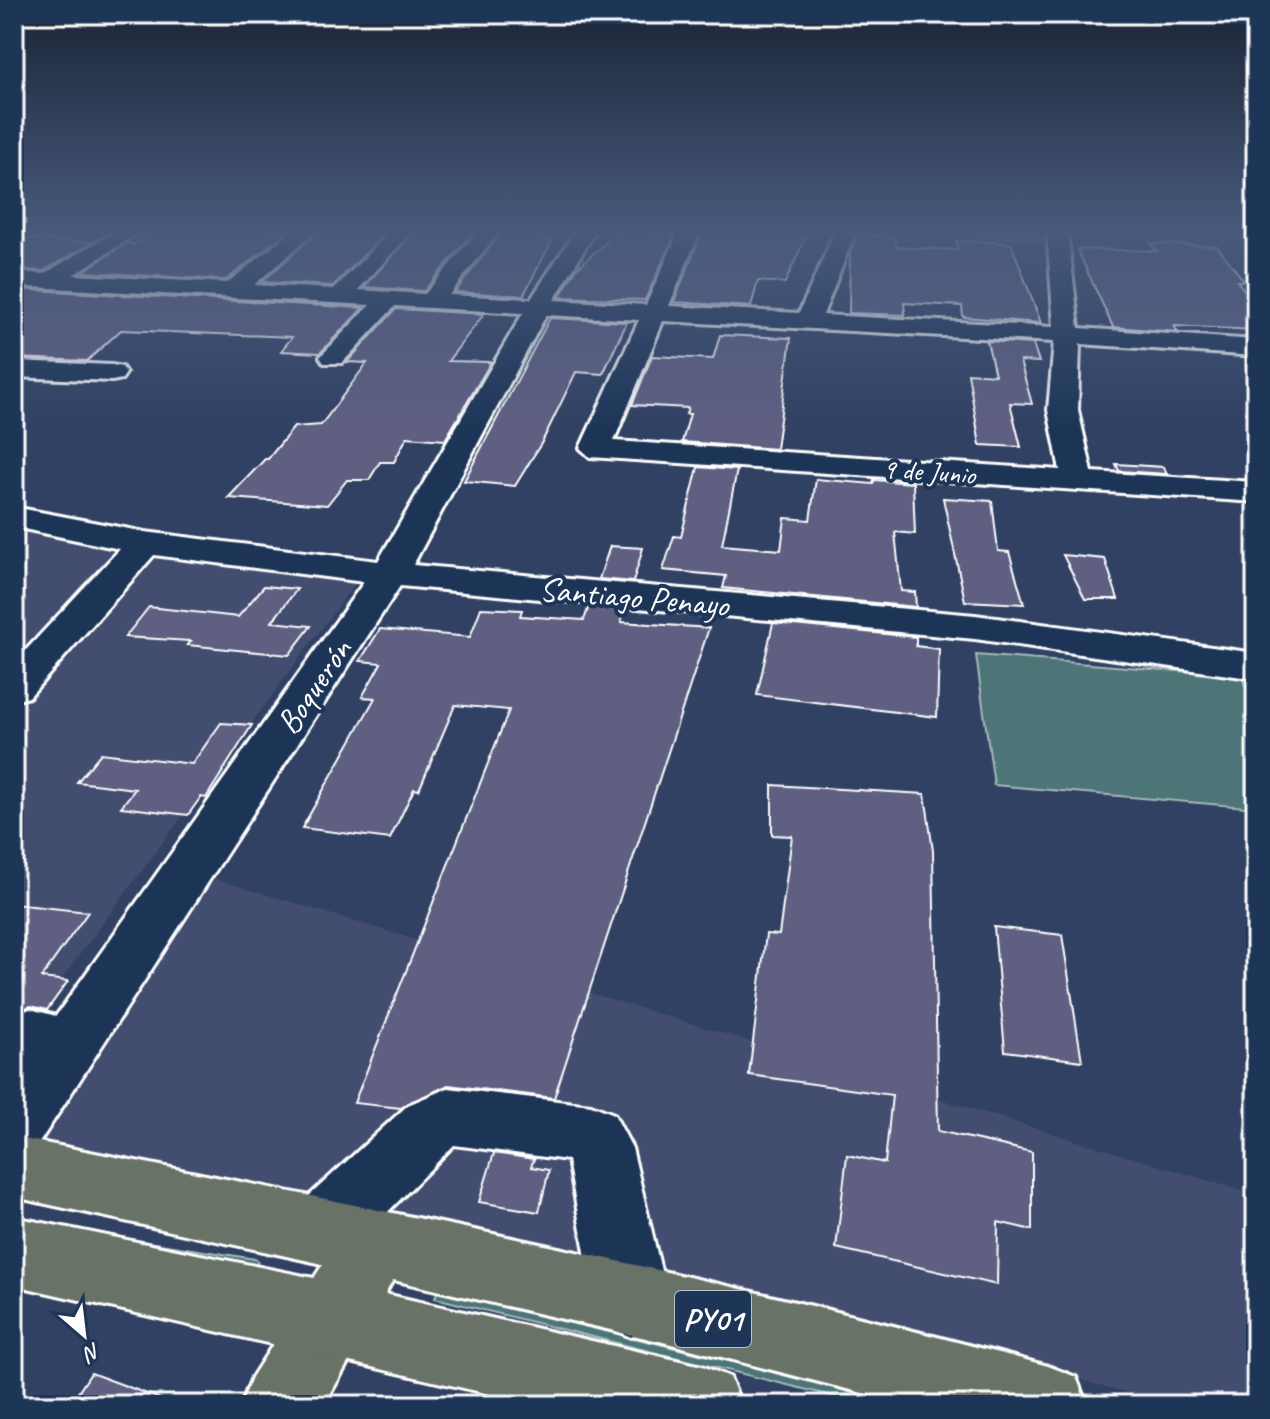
<svg xmlns="http://www.w3.org/2000/svg" width="1270" height="1419" font-family="Caveat,sans-serif">
<style>
.built{fill:#424e6f}
.green{fill:#4e7477;stroke:#a6babb;stroke-width:2}
.building{fill:#5e5f82;stroke:#fff;stroke-width:2}
.lines{fill:none;stroke-linecap:round;stroke-linejoin:round}
.minor-casing{stroke:#fff;stroke-width:6}
.major-casing{stroke:#fff;stroke-width:6}
.highway-casing{stroke:#fff;stroke-width:6}
.minor{fill:#1d3557;fill-rule:evenodd}
.major{fill:#697266;fill-rule:evenodd}
.highway{fill:#697266;fill-rule:evenodd}
.labels{text-anchor:middle;stroke-width:8;stroke-linejoin:round;paint-order:stroke}
.far-street-label{font-size:28px;fill:#fff;stroke:#1d3557}
.shield{fill:#1d3557;stroke:#bbc2cd;stroke-width:2}
.shield-label{font-size:32px;font-weight:bold;fill:#fff}
.street-label{font-size:34px;fill:#fff;stroke:#1d3557}
</style>
<rect width="100%" height="100%" fill="#304163"/>
<filter id="ink" filterUnits="userSpaceOnUse"><feTurbulence type="fractalNoise" baseFrequency=".0125" numOctaves="2"/><feDisplacementMap in="SourceGraphic" scale="16" xChannelSelector="R" yChannelSelector="G"/><feConvolveMatrix kernelMatrix="1 2 1 2 8 2 1 2 1" color-interpolation-filters="sRGB"/></filter>
<g filter="url(#ink)">
<g class="built">
<path d="M 14,528 L 371,562 L 14,1043 Z"/>
<path d="M 182,869 L 1256,1195 L 1256,1405 L 1172,1405 L 910,1333 L 31,1140 Z"/>
</g>
<g class="green">
<path d="M 1045,230 L 1049,240 L 872,231 L 872,230 Z"/>
<path d="M 976,655 L 1241,676 L 1256,710 L 1256,808 L 994,785 Z"/>
<path d="M 14,1221 L 255,1259 L 258,1262 L 253,1267 Z"/>
<path d="M 441,1291 L 909,1405 L 868,1405 L 435,1298 L 437,1292 Z"/>
</g>
<g class="building">
<path d="M 155,230 L 289,230 L 226,280 L 82,272 L 127,243 L 134,244 Z"/>
<path d="M 320,230 L 388,230 L 333,286 L 262,282 Z"/>
<path d="M 416,230 L 475,230 L 424,291 L 364,287 Z"/>
<path d="M 620,230 L 672,235 L 672,230 L 677,230 L 645,300 L 559,297 L 577,268 Z"/>
<path d="M 703,230 L 809,230 L 785,283 L 758,281 L 751,307 L 674,302 Z"/>
<path d="M 501,233 L 546,235 L 544,239 L 553,239 L 523,296 L 455,292 Z"/>
<path d="M 857,235 L 895,237 L 896,247 L 958,250 L 956,241 L 1011,243 L 1041,323 L 963,317 L 962,306 L 904,303 L 905,315 L 849,313 L 850,253 Z"/>
<path d="M 14,238 L 93,242 L 43,271 L 14,269 Z"/>
<path d="M 1150,243 L 1217,246 L 1244,281 L 1237,281 L 1256,304 L 1256,330 L 1174,326 L 1178,332 L 1113,327 L 1077,249 L 1156,251 Z"/>
<path d="M 14,289 L 363,308 L 320,353 L 281,351 L 292,337 L 121,330 L 87,361 L 14,358 Z"/>
<path d="M 396,309 L 484,314 L 448,361 L 491,362 L 445,440 L 407,437 L 394,462 L 380,462 L 369,480 L 347,480 L 327,505 L 228,498 L 265,459 L 268,459 L 294,427 L 321,425 L 367,363 L 347,362 Z"/>
<path d="M 550,318 L 627,322 L 603,374 L 576,372 L 542,442 L 515,486 L 464,481 Z"/>
<path d="M 720,335 L 791,338 L 776,449 L 682,442 L 690,414 L 686,414 L 688,408 L 632,405 L 652,356 L 713,359 Z"/>
<path d="M 987,341 L 1033,344 L 1039,362 L 1020,361 L 1032,404 L 1010,403 L 1021,447 L 980,445 L 968,373 L 995,375 Z"/>
<path d="M 1116,464 L 1164,467 L 1167,474 L 1119,471 Z"/>
<path d="M 698,467 L 737,470 L 722,545 L 781,550 L 785,518 L 810,520 L 816,479 L 873,484 L 874,480 L 913,483 L 915,534 L 895,532 L 901,591 L 915,592 L 916,607 L 723,588 L 726,576 L 663,570 L 674,536 L 681,537 Z"/>
<path d="M 943,498 L 992,501 L 998,551 L 1009,552 L 1024,604 L 965,601 Z"/>
<path d="M 610,546 L 643,548 L 633,582 L 599,579 Z"/>
<path d="M 1063,555 L 1105,559 L 1118,599 L 1085,599 Z"/>
<path d="M 264,586 L 297,589 L 272,622 L 311,626 L 289,655 L 187,645 L 191,641 L 125,637 L 149,607 L 238,617 Z"/>
<path d="M 589,606 L 625,610 L 621,622 L 709,628 L 554,1098 L 448,1085 L 401,1108 L 354,1103 L 509,710 L 455,705 L 419,790 L 414,789 L 390,839 L 302,828 L 375,698 L 362,697 L 381,663 L 360,661 L 380,629 L 470,637 L 481,608 L 522,610 L 520,616 L 584,620 Z"/>
<path d="M 773,623 L 916,637 L 916,646 L 939,649 L 937,717 L 757,695 Z"/>
<path d="M 221,723 L 252,725 L 206,798 L 201,797 L 188,815 L 121,807 L 135,789 L 77,782 L 101,753 L 192,764 Z"/>
<path d="M 772,785 L 925,794 L 933,851 L 938,1131 L 1032,1152 L 1032,1230 L 998,1222 L 997,1285 L 836,1248 L 847,1155 L 885,1163 L 892,1095 L 749,1075 L 766,934 L 779,935 L 792,836 L 772,835 Z"/>
<path d="M 14,904 L 88,912 L 41,978 L 68,981 L 47,1010 L 31,1006 L 14,1012 Z"/>
<path d="M 994,927 L 1062,935 L 1082,1061 L 1005,1051 Z"/>
<path d="M 494,1153 L 534,1159 L 531,1167 L 549,1170 L 539,1212 L 479,1202 Z"/>
<path d="M 91,1373 L 169,1402 L 168,1405 L 70,1405 Z"/>
</g>
<g class="lines">
<defs>
<g id="minor">
<path d="M 118,230 L 142,230 L 73,275 L 227,283 L 294,230 L 317,230 L 254,285 L 334,289 L 392,230 L 413,230 L 358,290 L 425,294 L 479,230 L 500,230 L 449,295 L 531,299 L 576,230 L 596,230 L 554,300 L 646,305 L 680,230 L 700,230 L 669,306 L 799,313 L 836,230 L 856,230 L 823,315 L 1054,327 L 1047,230 L 1067,230 L 1079,328 L 1256,340 L 1256,356 L 1080,344 L 1078,410 L 1092,472 L 1256,482 L 1256,502 L 590,457 L 580,448 L 639,320 L 546,315 L 413,565 L 975,615 L 1256,653 L 1256,679 L 975,639 L 400,586 L 37,1146 L 14,1154 L 14,1074 L 26,1057 L 14,1053 L 14,1015 L 30,1009 L 56,1016 L 364,582 L 154,555 L 29,697 L 14,701 L 14,663 L 120,549 L 14,527 L 14,507 L 145,532 L 378,561 L 523,313 L 395,306 L 342,363 L 324,363 L 320,357 L 370,305 L 14,286 L 14,272 L 44,274 ZM 663,321 L 1054,342 L 1048,410 L 1060,470 L 614,441 Z"/>
<path d="M 14,361 L 112,365 L 122,367 L 126,373 L 122,379 L 112,381 L 14,377 Z"/>
<path d="M 448,1088 L 591,1105 L 614,1114 L 632,1148 L 668,1300 L 657,1326 L 631,1337 L 605,1326 L 594,1300 L 568,1160 L 454,1145 L 346,1254 L 321,1264 L 296,1254 L 286,1231 L 296,1208 L 408,1105 Z"/>
</g>
<path id="major" d="M 332,1282 L 358,1293 L 369,1319 L 358,1345 L 324,1405 L 241,1405 L 252,1377 L 306,1293 Z"/>
<path id="highway" d="M 14,1137 C 361,1205 707,1274 1048,1366 L 1076,1377 L 1087,1405 L 909,1405 L 663,1342 L 393,1280 L 385,1294 L 702,1366 L 730,1377 L 741,1405 L 538,1405 L 14,1285 L 14,1217 L 314,1278 L 323,1264 L 14,1197 Z"/>
</defs>
<use href="#minor" class="minor-casing"/>
<use href="#major" class="major-casing"/>
<use href="#highway" class="highway-casing"/>
<use href="#minor" class="minor"/>
<use href="#major" class="major"/>
<use href="#highway" class="highway"/>
</g>
</g>
<linearGradient id="sky" x2="0" y2="1"><stop stop-color="#1a2436"/><stop offset="0.54" stop-color="#485a7c"/><stop offset="1" stop-color="#485a7c" stop-opacity="0"/></linearGradient>
<rect width="1270" height="429" fill="url(#sky)"/>
<g class="labels">
<g class="far-street-label">
<text transform="translate(929 471) rotate(4)" y="10">9 de Junio</text>
</g>
<rect class="shield" x="675" y="1291" width="76" height="56" rx="6"/>
<g class="shield-label">
<text x="713" y="1330">PY01</text>
</g>
<g class="street-label">
<text transform="translate(634 596) rotate(5)" y="12">Santiago Penayo</text>
<text transform="translate(313 686) rotate(-56)" y="12">Boquerón</text>
</g>
</g>
<rect width="1270" height="1419" fill="none" stroke="#1d3557" stroke-width="48"/>
<rect x="24" y="24" width="1222" height="1371" fill="none" stroke="#fff" stroke-width="3" filter="url(#ink)"/>
<g transform="translate(84 1335) rotate(152)" stroke="#1d3557" stroke-width="6" paint-order="stroke">
<path d="M0-6L14 30L0 20L-14 30Z" fill="#ffffff"/>
<text y="-12" font-size="22" font-weight="bold" text-anchor="middle" fill="#ffffff">N</text>
</g>
</svg>
